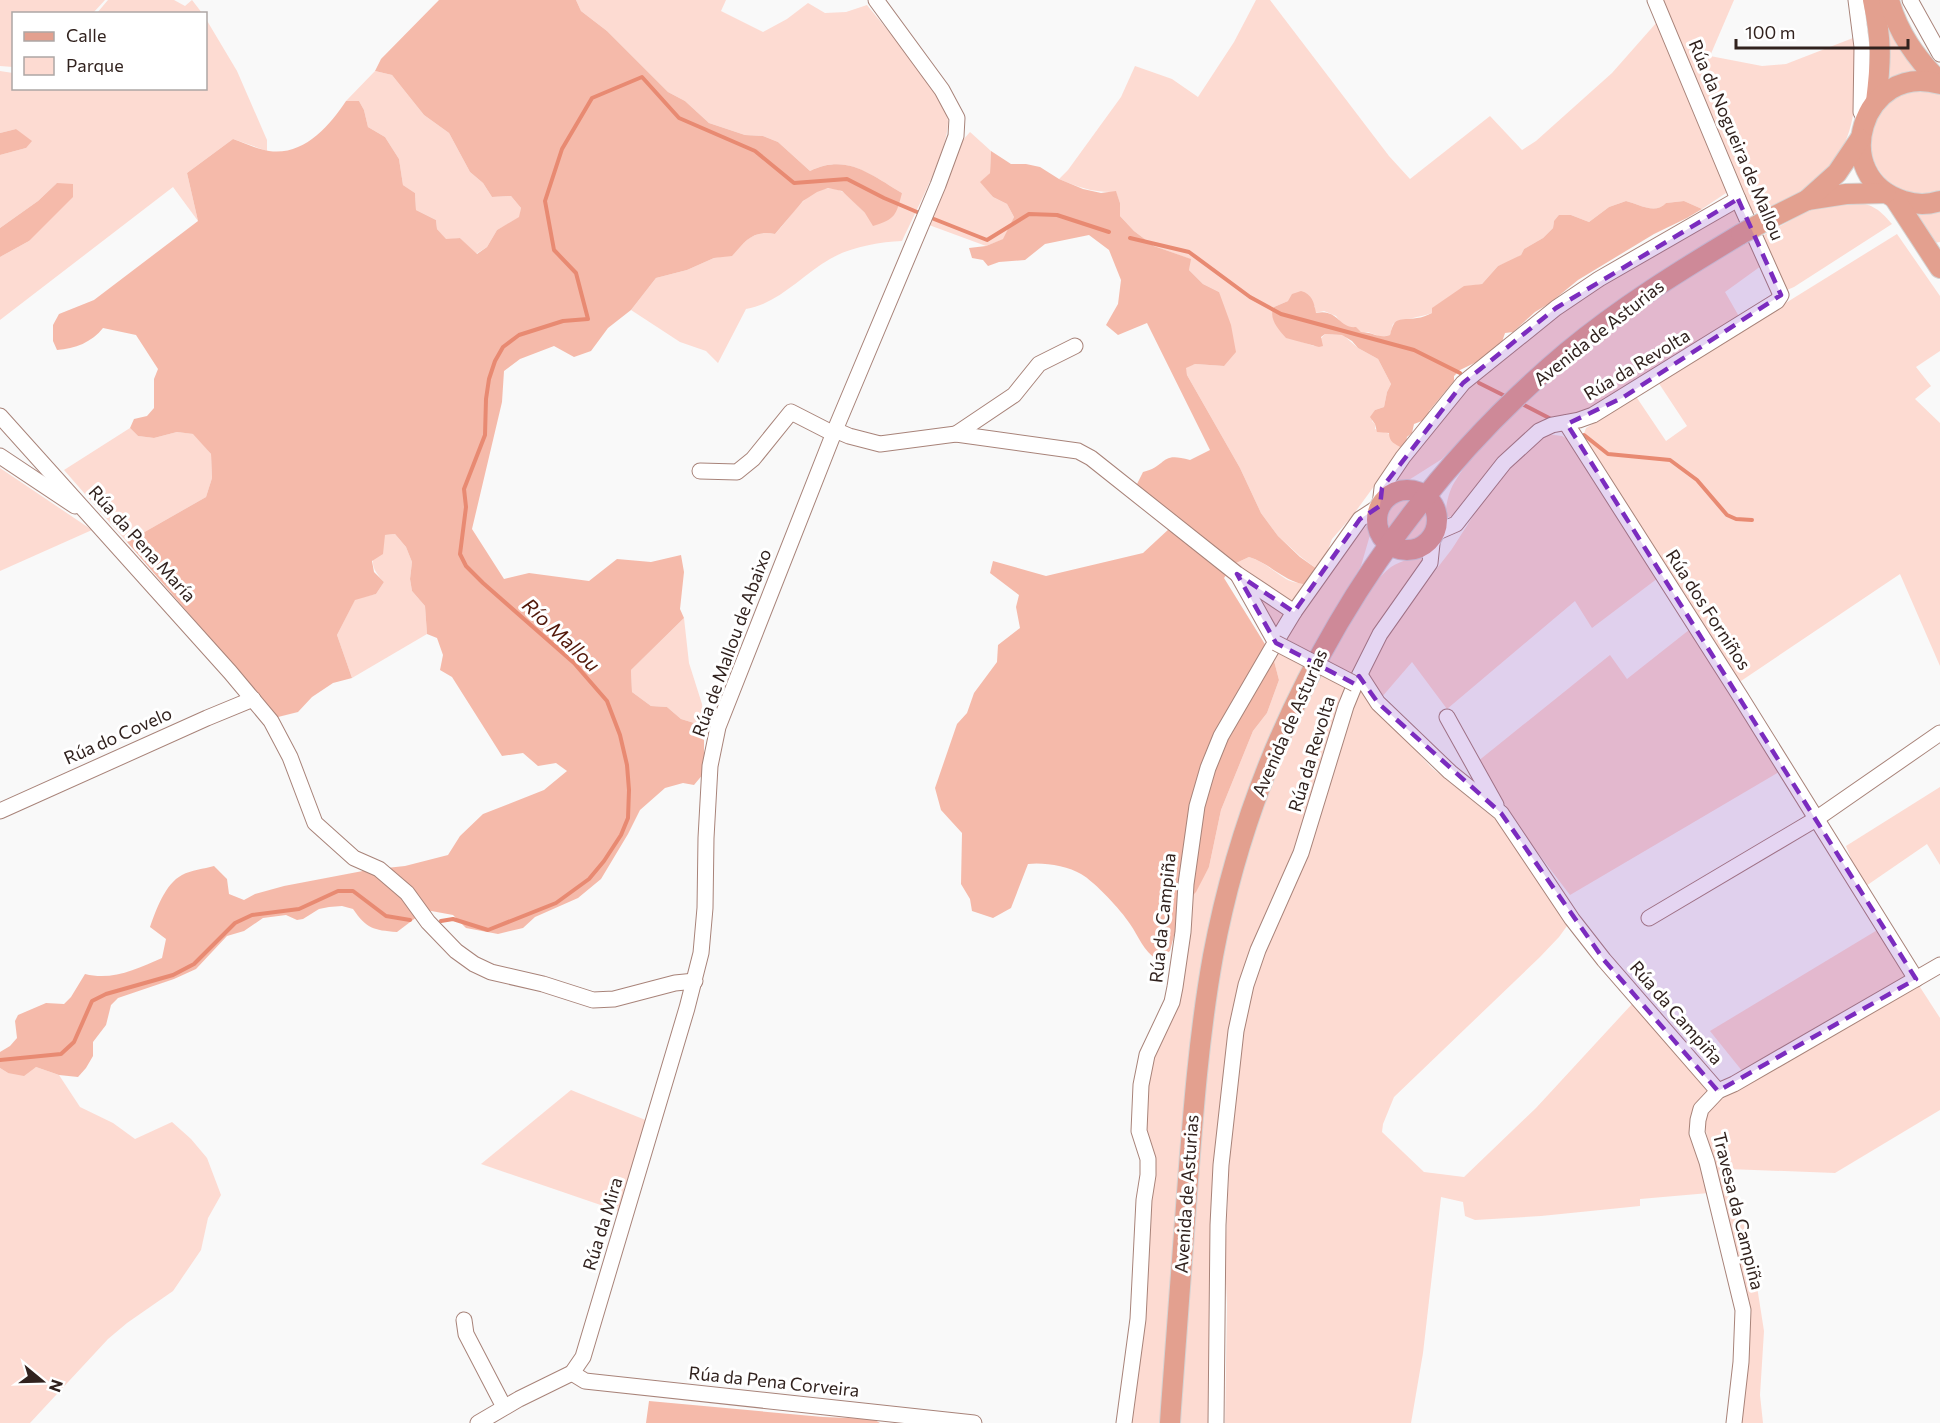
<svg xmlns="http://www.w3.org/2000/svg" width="1940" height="1423" font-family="Commissioner,sans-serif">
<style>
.green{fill:#fddbd2}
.forest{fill:#f5baaa}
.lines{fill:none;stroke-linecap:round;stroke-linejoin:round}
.stream{stroke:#e88a72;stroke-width:4}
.minor-casing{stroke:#a88379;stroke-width:17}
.major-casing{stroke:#d6d3d2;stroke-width:22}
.minor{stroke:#fff;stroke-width:15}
.major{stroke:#e3a08f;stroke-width:20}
.minor-bridge-casing{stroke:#a88379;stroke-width:17;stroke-linecap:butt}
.major-bridge-casing{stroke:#d6d3d2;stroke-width:22;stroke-linecap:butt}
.minor-bridge{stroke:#fff;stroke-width:15}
.major-bridge{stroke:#e3a08f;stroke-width:20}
.marked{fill:#7b2cbf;fill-opacity:0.2;stroke:#7b2cbf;stroke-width:4.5;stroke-dasharray:12 8;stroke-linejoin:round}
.labels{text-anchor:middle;stroke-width:6;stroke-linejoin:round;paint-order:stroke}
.street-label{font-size:18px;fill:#31221e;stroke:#fff}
.water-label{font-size:20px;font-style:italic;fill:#511708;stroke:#fff}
</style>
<rect width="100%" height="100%" fill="#f9f9f9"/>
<g class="green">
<path d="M 0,0 L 105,0 L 93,13 L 14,14 L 13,67 L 0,66 Z"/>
<path d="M 108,0 L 174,0 L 185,6 L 192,0 L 202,13 L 97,13 Z"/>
<path d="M 576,0 L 726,0 L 721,11 L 763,32 L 787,19 L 808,3 L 825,13 L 846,12 L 867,5 C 885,28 947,96 948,121 C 949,148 915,213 902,241 C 879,242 850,247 830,259 C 802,275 778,304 746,309 L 718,363 L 706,351 L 680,342 L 631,310 L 656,278 L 687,270 L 714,258 L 732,255 C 746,240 753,230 775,234 C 791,218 812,177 841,191 C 849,195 858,207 865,213 L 902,193 C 871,175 846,153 810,171 L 778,142 L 763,136 L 745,135 L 709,123 L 685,101 L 668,92 L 607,31 L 581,11 Z"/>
<path d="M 1256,0 L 1270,0 L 1389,156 L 1410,179 L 1490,116 L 1522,150 L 1536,141 L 1612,73 L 1657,22 L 1727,186 L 1726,193 L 1702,209 L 1684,201 L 1666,203 C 1655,215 1639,204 1626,201 L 1609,207 L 1589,222 L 1571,215 L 1554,221 L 1553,228 L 1543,238 L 1524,249 L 1521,255 L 1513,260 L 1498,266 L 1482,284 L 1464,287 L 1433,308 L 1432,313 C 1418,318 1406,318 1393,324 L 1390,335 L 1381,337 L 1368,332 L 1361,332 L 1343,325 L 1336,316 L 1324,311 L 1315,313 L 1315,306 L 1288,301 L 1274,307 L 1299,341 L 1314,346 L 1325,334 L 1343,335 L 1358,348 L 1378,359 L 1391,384 L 1387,392 L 1384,407 L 1375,410 L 1372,421 L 1375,424 L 1375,429 L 1390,434 L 1402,448 L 1353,515 L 1332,539 L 1325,558 L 1317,569 L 1301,557 L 1278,536 L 1261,513 L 1240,468 L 1187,375 L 1185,367 L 1195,364 L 1224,366 L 1219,292 L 1203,284 L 1189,270 L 1190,259 L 1154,246 L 1134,231 L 1120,216 L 1120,203 L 1116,192 C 1094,193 1078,187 1059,179 L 1068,170 L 1121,97 L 1135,66 L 1172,79 L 1198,97 L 1234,42 Z"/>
<path d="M 1659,0 L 1734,0 L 1710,56 L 1762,66 L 1786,64 L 1853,38 C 1858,85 1860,136 1825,173 C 1806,193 1777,203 1753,214 Z"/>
<path d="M 1883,0 L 1919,74 L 1907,74 L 1887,82 L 1890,55 Z"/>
<path d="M 206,19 L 237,71 L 267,140 L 267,151 L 233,139 L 187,173 L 198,221 L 173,187 L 0,320 L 0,257 L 29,241 L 57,183 L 38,201 L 0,228 L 0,155 L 26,148 L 16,129 L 0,133 L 0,71 L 13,73 L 14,88 L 206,88 Z"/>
<path d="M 375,71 L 392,75 L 424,115 L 449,133 L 470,172 L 483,183 L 492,197 L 511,196 L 521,208 L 520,217 L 497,230 L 487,247 L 476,254 L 460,238 L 446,240 L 437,229 L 436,220 L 416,210 L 415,193 L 403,185 L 399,159 L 385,137 L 368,127 L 364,110 L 359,101 L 346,101 Z"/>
<path d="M 1919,90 L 1940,94 L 1940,190 C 1866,214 1840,102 1919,90 Z"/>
<path d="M 970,132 L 991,151 L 990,173 L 981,182 L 993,197 L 1007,204 L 1014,217 L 1004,239 L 986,246 L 929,225 L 963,140 Z"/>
<path d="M 1850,202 C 1872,204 1877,207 1892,224 L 1794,287 L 1787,290 L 1762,236 L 1811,209 Z"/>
<path d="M 1734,208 L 1741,223 L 1565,342 L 1515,385 L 1442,459 L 1404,483 L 1398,484 L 1396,482 L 1395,478 L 1466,389 L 1546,323 L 1623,270 Z"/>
<path d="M 1940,208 L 1940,242 L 1934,243 L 1912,210 Z"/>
<path d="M 1897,234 L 1940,296 L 1940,351 L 1916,367 L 1931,386 L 1915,399 L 1940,423 L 1940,666 L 1900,574 L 1741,681 L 1734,678 L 1582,439 L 1586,428 L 1606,416 L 1635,395 L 1666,441 L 1687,426 L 1658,382 Z"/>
<path d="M 1749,242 L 1761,266 L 1725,292 L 1741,320 L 1586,413 L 1543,421 L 1519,439 L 1477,484 L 1452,516 L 1445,518 C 1446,506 1448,493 1454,483 C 1469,457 1493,435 1514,414 C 1556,375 1600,337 1648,304 C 1680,282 1715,262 1749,242 Z"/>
<path d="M 130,428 L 138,436 L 154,438 L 177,432 L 194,434 L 211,454 L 212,478 L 206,497 L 127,542 L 64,470 Z"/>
<path d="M 1546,434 L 1562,436 L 1571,441 L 1658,578 L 1592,628 L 1575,601 L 1447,709 L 1412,662 L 1381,698 L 1366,677 L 1380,642 L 1452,549 L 1484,499 L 1517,458 Z"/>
<path d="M 0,468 L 92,530 L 0,571 Z"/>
<path d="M 1404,498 L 1412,499 L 1389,528 C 1385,513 1391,504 1404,498 Z"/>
<path d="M 1427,510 C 1432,525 1421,543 1404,540 Z"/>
<path d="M 1368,524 L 1372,528 L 1361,566 L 1340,601 L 1300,673 L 1260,761 L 1228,855 L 1160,1423 L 1130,1423 L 1155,1165 L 1154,1153 L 1145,1134 L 1143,1090 L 1167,1015 L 1189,900 L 1209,867 L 1221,810 L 1253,731 L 1267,713 L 1279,680 L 1273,657 L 1284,636 L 1348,548 Z"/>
<path d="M 395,534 L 406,547 L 412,562 L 410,579 L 412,591 L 425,606 L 427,634 L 352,678 L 337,635 L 355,599 L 376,594 L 384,582 C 365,562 374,556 385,535 Z"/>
<path d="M 1426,553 L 1427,557 L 1390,607 L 1313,800 L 1233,1015 L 1209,1423 L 1179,1423 C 1186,1326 1193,1229 1201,1132 C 1205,1083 1207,1032 1216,983 C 1235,877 1270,772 1319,677 C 1334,648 1366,585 1391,567 C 1401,561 1415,557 1426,553 Z"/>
<path d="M 1249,557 C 1263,561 1273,571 1286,579 C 1292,583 1302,583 1310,585 L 1292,605 C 1272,592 1255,577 1234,564 Z"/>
<path d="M 1251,592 L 1286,616 L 1279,628 L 1274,625 Z"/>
<path d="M 684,618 L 689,663 L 702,704 L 704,726 L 681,719 L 667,707 L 651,706 L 632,692 L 631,670 Z"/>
<path d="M 1689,630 L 1779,772 L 1570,895 L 1528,840 L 1477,762 L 1610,655 L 1627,679 Z"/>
<path d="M 1359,690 L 1432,768 L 1500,823 L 1567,926 L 1559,937 L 1540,957 L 1394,1097 L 1383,1124 L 1382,1132 L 1424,1172 L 1464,1177 L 1536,1108 L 1632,1004 L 1710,1091 L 1700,1100 L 1690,1120 L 1709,1193 L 1640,1199 L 1640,1206 L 1541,1216 L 1475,1220 L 1465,1216 L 1463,1202 L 1441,1197 L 1423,1353 L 1411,1423 L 1225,1423 L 1227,1304 L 1225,1263 L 1230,1148 L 1238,1056 L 1255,974 L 1337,759 Z"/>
<path d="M 1940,787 L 1940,865 L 1927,844 L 1863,888 L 1846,846 Z"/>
<path d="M 1879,929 L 1909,976 L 1743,1072 L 1710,1031 Z"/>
<path d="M 1918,984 L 1940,1018 L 1940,1110 L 1835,1173 L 1728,1169 L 1751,1248 L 1764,1331 L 1760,1395 L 1763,1423 L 1739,1423 L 1749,1326 L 1750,1304 L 1703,1120 L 1708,1107 Z"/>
<path d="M 36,1067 L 59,1075 L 80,1107 L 113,1123 L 135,1139 L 172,1122 L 191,1139 L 207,1158 L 221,1195 L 208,1218 L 201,1250 L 173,1291 L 127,1323 L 108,1339 L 30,1423 L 0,1423 L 0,1068 L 8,1073 Z"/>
<path d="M 571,1090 L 648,1121 L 621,1212 L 481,1164 Z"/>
</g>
<g class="forest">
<path d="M 439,0 L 576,0 L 581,11 L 607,31 L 668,92 L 685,101 L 709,123 L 745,135 L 763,136 L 778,142 L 810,171 C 847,153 871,175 902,193 C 896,215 896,219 873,226 L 865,213 L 842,191 L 828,188 L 817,192 L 803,201 L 775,234 C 753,230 746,240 732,256 L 714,258 L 687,270 L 656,278 L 631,310 L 608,328 L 591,351 L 574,357 L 554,346 L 520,359 L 504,371 L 502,402 L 472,529 L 504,579 L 529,573 L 589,581 L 617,559 L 651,562 L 681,555 L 684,572 L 680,609 L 684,618 L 631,670 L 632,692 L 651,706 L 667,707 L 681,719 L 704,726 L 704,773 L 694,785 L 683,783 L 665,788 L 640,810 L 628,834 L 601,879 L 578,898 L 535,917 L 523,928 L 498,934 L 466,928 L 453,915 L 426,910 L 397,932 C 373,930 367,929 353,909 L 342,906 L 329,907 L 319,909 L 303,919 L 297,920 L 286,915 L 263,918 L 244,931 L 227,936 L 196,969 L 174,979 L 118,998 L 111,1005 L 106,1025 L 93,1042 L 93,1056 L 86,1068 L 78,1077 L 59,1075 L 36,1067 L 24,1076 L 8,1073 L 0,1068 L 0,1052 L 10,1046 L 17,1038 L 15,1021 L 18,1015 L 46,1003 L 64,1004 L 71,997 L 85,974 C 112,981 137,969 162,958 L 166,939 L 150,927 C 156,910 165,884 182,875 C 191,870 204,869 214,866 L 227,879 L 229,894 L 244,900 L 255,894 L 284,886 L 368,870 L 405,866 L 448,855 L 460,836 L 483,814 L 544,790 L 567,771 L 556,763 L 538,766 L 523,753 L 502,756 L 452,677 L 440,670 L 443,655 L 437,638 L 427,634 L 425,606 L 412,591 L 410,579 L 412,562 L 406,547 L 395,534 L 385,535 L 383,554 L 372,561 L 374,572 L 384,582 L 376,594 L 355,600 L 337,635 L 352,678 L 333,683 L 312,697 L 298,712 L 278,717 L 127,542 L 206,497 L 212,478 L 211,454 L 193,434 L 177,432 L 154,438 L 138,436 L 130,428 L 134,419 L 147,416 L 154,408 L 154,379 L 158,369 L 136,335 L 103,328 C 92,342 75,349 57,350 L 53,341 L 53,325 L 59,314 L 94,300 L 198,221 L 187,173 L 233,139 C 244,143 257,149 269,151 C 303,156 329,127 346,101 L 359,101 L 364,110 L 368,127 L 385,137 L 399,159 L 403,185 L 415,193 L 416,210 L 436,220 L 437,229 L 446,239 L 460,238 L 477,254 L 487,247 L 497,230 L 519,217 L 521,208 L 511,196 L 492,197 L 483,183 L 470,172 L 449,133 L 424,115 L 392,75 L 375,71 L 381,59 Z"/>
<path d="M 16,129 L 32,141 L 26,148 L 0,155 L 0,133 Z"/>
<path d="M 991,151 L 1011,164 L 1026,164 L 1040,167 L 1059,179 L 1083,189 L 1101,193 L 1116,191 L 1120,203 L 1120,216 L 1134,231 L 1154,246 L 1191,259 L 1189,270 L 1203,284 L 1219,292 L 1231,325 L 1236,352 L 1224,366 L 1195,364 L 1186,368 L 1187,375 L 1240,468 L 1261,513 L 1278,536 L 1300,557 L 1317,569 L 1310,585 C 1284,583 1272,564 1249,557 L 1234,564 L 1224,578 L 1273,657 L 1279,680 L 1267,713 L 1253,731 L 1221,810 L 1209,867 L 1196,892 L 1176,913 L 1176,928 L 1170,951 L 1157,960 C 1143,950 1139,937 1130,924 C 1121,910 1095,882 1081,874 C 1068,866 1043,862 1028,864 L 1011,908 L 993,918 L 972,911 L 970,899 L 961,884 L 962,833 L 941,810 L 935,788 L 957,724 L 967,713 L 974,693 L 997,662 L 998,645 L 1020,628 L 1016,607 L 1019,595 L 990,573 L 993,561 L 1046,576 L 1143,553 L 1170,528 L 1143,504 L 1137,484 L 1143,472 C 1168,466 1159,451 1190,460 L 1210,450 L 1147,323 L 1118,335 L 1106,325 L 1118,304 L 1121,280 L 1109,250 L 1089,235 L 1045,244 L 1025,260 L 999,262 L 988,266 L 983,260 L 972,258 L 969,248 L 986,246 L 1003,239 L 1014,217 L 1007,204 L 993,197 L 980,182 L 990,173 Z"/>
<path d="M 57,183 L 73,184 L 73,197 L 29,241 L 0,257 L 0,228 L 38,201 Z"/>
<path d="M 1626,201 C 1639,204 1655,215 1666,203 L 1684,201 L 1702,209 L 1687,218 L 1654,234 L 1578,280 L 1550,303 L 1535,312 L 1513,332 L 1505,333 L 1502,342 L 1496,346 L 1493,354 L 1460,370 L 1454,376 L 1454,381 L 1429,411 L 1427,419 L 1414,424 L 1412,433 L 1407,437 L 1406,443 L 1402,448 C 1395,444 1389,442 1389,433 L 1377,432 L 1375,424 L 1370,417 L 1375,410 L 1384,407 L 1387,392 L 1391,384 L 1378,359 L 1358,348 L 1352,341 L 1342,335 L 1325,334 L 1321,337 L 1323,346 L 1319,347 L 1286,338 C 1278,329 1268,318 1274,307 L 1288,301 L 1292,294 L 1301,291 C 1312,294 1314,302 1316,313 C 1338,308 1339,329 1356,327 L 1361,332 C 1373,332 1378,339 1390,335 C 1395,315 1399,321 1417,318 C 1422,318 1427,315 1432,313 L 1432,308 L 1464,286 L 1482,284 L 1498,266 L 1521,255 L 1524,249 L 1543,238 L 1553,228 L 1554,221 L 1559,215 L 1571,215 L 1589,222 L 1609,207 Z"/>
<path d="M 649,1401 L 823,1417 L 873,1419 L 880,1423 L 646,1423 Z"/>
</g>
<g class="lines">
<g class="stream">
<path d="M 934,219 L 987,240 L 1029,214 L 1057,215 L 1109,232"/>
<path d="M 1130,238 L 1189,252 L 1250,297 L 1281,314 L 1414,350 L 1460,373"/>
<path d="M 1479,383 L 1505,396"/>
<path d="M 1524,405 L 1553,420"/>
<path d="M 1584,435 L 1608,454 L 1670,460 L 1697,480 L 1727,515 L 1736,519 L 1752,520"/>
<path d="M 441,921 L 453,919 L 488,930 L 556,903 L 589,879 L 604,861 L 621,835 L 628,818 L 629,790 L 627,765 L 620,735 L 607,701 L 574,663 L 483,583 L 466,566 L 460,554 L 466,507 L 464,489 L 485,435 L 486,399 L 489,379 L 495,361 L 503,347 L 519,335 L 563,321 L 588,319 L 576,273 L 554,250 L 545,201 L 562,149 L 592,98 L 642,77 L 679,118 L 755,151 L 794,183 L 847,179 L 884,198 L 917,212"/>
<path d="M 0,1060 L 61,1054 L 74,1042 L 92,1001 L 106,994 L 173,975 L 194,964 L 235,923 L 252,915 L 299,909 L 338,891 L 353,891 L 386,916 L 410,920"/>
</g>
<defs>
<g id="minor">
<path d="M 1856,0 L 1862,47 L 1861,112 L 1865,119"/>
<path d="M 1910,0 L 1940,54"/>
<path d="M 0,416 L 230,672 L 271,721 L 290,757 L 315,823 L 354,858 L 379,869 L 407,893 L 428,922 L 456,951 L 474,964 L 491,972 L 543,984 L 593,1000 L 614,999 L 675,983 L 695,981"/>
<path d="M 1566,423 L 1740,696 L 1916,979"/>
<path d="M 835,430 L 849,436 L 880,444 L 956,434 L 1078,451 L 1091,458 L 1237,574 L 1294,612"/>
<path d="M 956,434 L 1014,395 L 1039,364 L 1075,346"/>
<path d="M 0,456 L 75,506"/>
<path d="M 700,471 L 737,472 L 753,459 L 791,412 L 834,434"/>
<path d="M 1238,575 L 1276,643"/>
<path d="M 1360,675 L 1378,703 L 1450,772 L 1501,813 L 1572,919 L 1604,960 L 1718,1091"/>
<path d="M 1447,717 L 1496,805"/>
<path d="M 0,811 L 207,718 L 253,699"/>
<path d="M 1649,918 L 1816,819 L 1940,733"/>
<path d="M 464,1320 L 466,1334 L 504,1407"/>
<path d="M 572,1373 L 585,1381 L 974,1423"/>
<path d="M 478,1423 L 519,1399 L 572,1373 L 583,1357 L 687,1008 L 701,953 L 705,908 L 706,838 L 710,766 L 718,727 L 835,430 L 938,185 L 956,136 L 957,118 L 942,90 L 876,0"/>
<path d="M 1124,1423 L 1138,1319 L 1144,1200 L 1148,1175 L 1148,1159 L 1139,1131 L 1141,1085 L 1147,1055 L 1172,1002 L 1175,987 L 1183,932 L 1186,884 L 1197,806 L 1208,768 L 1221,736 L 1271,650 L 1294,612 L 1360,519 L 1380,506 L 1382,488 L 1403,457 L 1463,383 L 1556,308 L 1599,279 L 1738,199"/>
<path d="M 1216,1423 L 1218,1225 L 1221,1165 L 1236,1031 L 1246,985 L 1258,950 L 1301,853 L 1346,706 L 1355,684 L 1380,634 L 1430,563 L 1433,534 L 1456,524 L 1504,463 L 1539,431 L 1552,425 L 1579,420 L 1593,415 L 1777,301 L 1781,295 L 1738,199 L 1655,0"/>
<path d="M 1734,1423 L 1741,1362 L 1743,1310 L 1707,1162 L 1697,1133 L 1698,1120 L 1701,1109 L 1718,1091 L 1734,1084 L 1940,965"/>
</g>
<g id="major">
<path d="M 1873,0 C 1882,41 1881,61 1876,102"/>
<path d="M 1889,0 C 1898,33 1916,58 1940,82"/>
<path d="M 1940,84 C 1862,61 1827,178 1904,201 C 1916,205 1928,205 1940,201"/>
<path d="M 1895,199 L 1940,268"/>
<path d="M 1807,200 L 1846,194 L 1886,193"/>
<path d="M 1767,220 L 1807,200 L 1837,173 L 1860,139"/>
<circle cx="1407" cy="520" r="30"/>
<path d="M 1170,1423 C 1175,1346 1181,1269 1187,1193 C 1193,1114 1199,1034 1213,956 C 1257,721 1385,505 1567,352 C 1621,307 1681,270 1741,234"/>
</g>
</defs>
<use href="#minor" class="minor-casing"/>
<use href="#major" class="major-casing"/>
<use href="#minor" class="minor"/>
<use href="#major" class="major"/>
<defs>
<path id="minor-bridge" d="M 1276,643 L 1355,684"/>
<path id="major-bridge" d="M 1741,234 L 1767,220"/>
</defs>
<use href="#minor-bridge" class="minor-bridge-casing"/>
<use href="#major-bridge" class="major-bridge-casing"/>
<use href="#minor-bridge" class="minor-bridge"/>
<use href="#major-bridge" class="major-bridge"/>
</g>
<path class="marked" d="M 1738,199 L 1781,295 L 1622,398 L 1567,424 L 1916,979 L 1718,1091 L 1604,960 L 1501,813 L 1378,703 L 1359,676 L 1355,684 L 1276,643 L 1237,574 L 1294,612 L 1360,519 L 1380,506 L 1382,488 L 1463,383 L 1556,308 Z"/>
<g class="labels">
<g class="street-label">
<text transform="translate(1736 140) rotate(67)" y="6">Rúa da Nogueira de Mallou</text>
<text transform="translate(1599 333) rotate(-38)" y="6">Avenida de Asturias</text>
<text transform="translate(1637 365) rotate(-31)" y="6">Rúa da Revolta</text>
<text transform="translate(142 544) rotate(48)" y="6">Rúa da Pena María</text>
<text transform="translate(1708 610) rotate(57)" y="6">Rúa dos Forniños</text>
<text transform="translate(732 643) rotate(-70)" y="6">Rúa de Mallou de Abaixo</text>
<text transform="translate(1290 723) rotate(-66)" y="6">Avenida de Asturias</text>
<text transform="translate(118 736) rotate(-24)" y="6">Rúa do Covelo</text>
<text transform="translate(1312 754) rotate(-73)" y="6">Rúa da Revolta</text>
<text transform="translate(1163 918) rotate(-84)" y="6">Rúa da Campiña</text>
<text transform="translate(1676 1013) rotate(49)" y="6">Rúa da Campiña</text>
<text transform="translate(1187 1194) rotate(-86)" y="6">Avenida de Asturias</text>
<text transform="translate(1738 1211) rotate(76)" y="6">Travesa da Campiña</text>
<text transform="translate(603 1224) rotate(-73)" y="6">Rúa da Mira</text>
<text transform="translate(774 1382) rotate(6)" y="6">Rúa da Pena Corveira</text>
</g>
<g class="water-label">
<text transform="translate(561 635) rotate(43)" y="7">Río Mallou</text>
</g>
</g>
<rect x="12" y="12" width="195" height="78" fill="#ffffff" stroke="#ada7a5" stroke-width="1.5"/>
<rect x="24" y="32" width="30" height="9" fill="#e3a08f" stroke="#ada7a5" stroke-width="1.5"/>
<text x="66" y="42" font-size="18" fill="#31221e">Calle</text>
<rect x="24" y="57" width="30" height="18" fill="#fddbd2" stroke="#ada7a5" stroke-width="1.5"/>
<text x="66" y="72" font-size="18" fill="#31221e">Parque</text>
<g transform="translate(42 1381) rotate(109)" stroke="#ffffff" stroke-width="4.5" paint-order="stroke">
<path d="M0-4.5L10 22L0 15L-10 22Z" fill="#31221e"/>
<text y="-9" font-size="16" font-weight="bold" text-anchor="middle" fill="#31221e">N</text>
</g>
<path d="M1736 39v9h172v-9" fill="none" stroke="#31221e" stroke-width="3"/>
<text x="1745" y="39" font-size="18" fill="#31221e" stroke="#ffffff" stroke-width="4.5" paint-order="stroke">100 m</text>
</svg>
